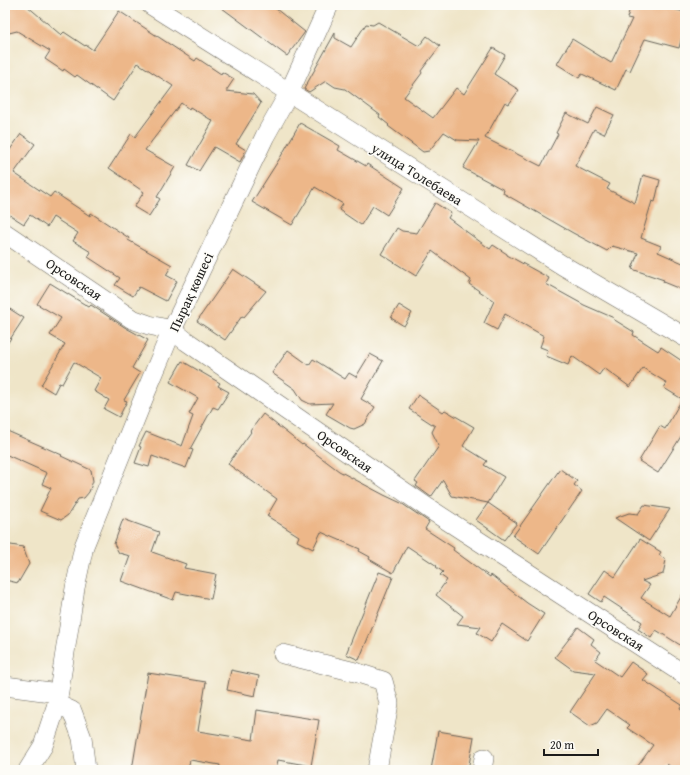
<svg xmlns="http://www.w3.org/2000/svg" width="690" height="775" font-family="'Gentium Book Plus',serif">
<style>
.building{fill:#edb789}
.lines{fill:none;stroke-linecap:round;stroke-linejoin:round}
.street-casing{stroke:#666258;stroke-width:20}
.street{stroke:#fff;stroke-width:19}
.labels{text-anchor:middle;stroke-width:3;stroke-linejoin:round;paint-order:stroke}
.street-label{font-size:14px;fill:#1c1c1c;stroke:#fdfcf7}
</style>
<rect width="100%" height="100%" fill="#fdfcf7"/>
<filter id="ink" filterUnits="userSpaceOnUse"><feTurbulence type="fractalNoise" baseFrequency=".025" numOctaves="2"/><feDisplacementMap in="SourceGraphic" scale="8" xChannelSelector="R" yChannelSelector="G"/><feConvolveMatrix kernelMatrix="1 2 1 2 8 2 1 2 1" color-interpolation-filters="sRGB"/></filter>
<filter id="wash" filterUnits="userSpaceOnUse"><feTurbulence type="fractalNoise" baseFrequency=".012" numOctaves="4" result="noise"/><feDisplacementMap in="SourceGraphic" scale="16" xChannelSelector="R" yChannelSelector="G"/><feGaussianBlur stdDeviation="0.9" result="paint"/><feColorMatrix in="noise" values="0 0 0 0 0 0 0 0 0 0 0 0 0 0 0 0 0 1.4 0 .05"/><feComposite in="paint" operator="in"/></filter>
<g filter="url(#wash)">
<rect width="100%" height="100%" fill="#efe5c8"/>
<g id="blocks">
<g class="building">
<path d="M 9,5 L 26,5 L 61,35 L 64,32 L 85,46 L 86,45 L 93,50 L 119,11 L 195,61 L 197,58 L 221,74 L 222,72 L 234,79 L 226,91 L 253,94 L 261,103 L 236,144 L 246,150 L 240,162 L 214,147 L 199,171 L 188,165 L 213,121 L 190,107 L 189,109 L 181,103 L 145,150 L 175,167 L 157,197 L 160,199 L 149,216 L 134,207 L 144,192 L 109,168 L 131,134 L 135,137 L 173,86 L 138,63 L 113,101 L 77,75 L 75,77 L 64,69 L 63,71 L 45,59 L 50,51 L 17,31 L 5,34 L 5,10 Z"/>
<path d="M 218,5 L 271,5 L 305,32 L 287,56 Z"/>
<path d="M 631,5 L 657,5 L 685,12 L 685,25 L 679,48 L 645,39 L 630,71 L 626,69 L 616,90 L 582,74 L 579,78 L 557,64 L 572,39 L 611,63 L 632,19 L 627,18 Z"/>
<path d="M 378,22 L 419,46 L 427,36 L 440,46 L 421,71 L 422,73 L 404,97 L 433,118 L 456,88 L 464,94 L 493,48 L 505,55 L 494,74 L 519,90 L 509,104 L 505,102 L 485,138 L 541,166 L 558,134 L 556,133 L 566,113 L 588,124 L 597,107 L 614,115 L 604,134 L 594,129 L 575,166 L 610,184 L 607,189 L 635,203 L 643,175 L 660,180 L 655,202 L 652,201 L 641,238 L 661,246 L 658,252 L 685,264 L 685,291 L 663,282 L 664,280 L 632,269 L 638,253 L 612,246 L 607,251 L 573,233 L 503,193 L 504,190 L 463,168 L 479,141 L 457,140 L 444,132 L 429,151 L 423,152 L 388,126 L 389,125 L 379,117 L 380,115 L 345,89 L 335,87 L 326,81 L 309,92 L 304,89 L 335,33 L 335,38 L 351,47 L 366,24 L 373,25 Z"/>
<path d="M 300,123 L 340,146 L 338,150 L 366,166 L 367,164 L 404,188 L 387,215 L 373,206 L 361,225 L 339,210 L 343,204 L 315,187 L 292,225 L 252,202 L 280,158 Z"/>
<path d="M 21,134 L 35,144 L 14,173 L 50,197 L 54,192 L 90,216 L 91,213 L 129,238 L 128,240 L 172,265 L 166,275 L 177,281 L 166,301 L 139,287 L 133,296 L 115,285 L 120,278 L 88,257 L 91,252 L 73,241 L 78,233 L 53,217 L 47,227 L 30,215 L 24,224 L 5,212 L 5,157 Z"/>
<path d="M 435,203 L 451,213 L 448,218 L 490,249 L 493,245 L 507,254 L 507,255 L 549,278 L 546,284 L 584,305 L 614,318 L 613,319 L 634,332 L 633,335 L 658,351 L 661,347 L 685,363 L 685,430 L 658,473 L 639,461 L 660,426 L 665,429 L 682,399 L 664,388 L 667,383 L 643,368 L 630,387 L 604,368 L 599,375 L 572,356 L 568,365 L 546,356 L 548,350 L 540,347 L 544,336 L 505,314 L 497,330 L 484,323 L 494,301 L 469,284 L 471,280 L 432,251 L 416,276 L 381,254 L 397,228 L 402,231 L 417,233 Z"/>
<path d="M 233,269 L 266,291 L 244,317 L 242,316 L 225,340 L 197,321 Z"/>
<path d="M 50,283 L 89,307 L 91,305 L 126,328 L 148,340 L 132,368 L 140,373 L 124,400 L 127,401 L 119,417 L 104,409 L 109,400 L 94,391 L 101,378 L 74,362 L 62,384 L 59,383 L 54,393 L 41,385 L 65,344 L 50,335 L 61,318 L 37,304 Z"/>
<path d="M 399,305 L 412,313 L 404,326 L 391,318 Z"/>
<path d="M 5,306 L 24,318 L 5,347 Z"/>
<path d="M 288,350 L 309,365 L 313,359 L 345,379 L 349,373 L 356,377 L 370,354 L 383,361 L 361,399 L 375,407 L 365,424 L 354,429 L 350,428 L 326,414 L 333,403 L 310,404 L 302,400 L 295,389 L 272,373 Z"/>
<path d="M 182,361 L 220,383 L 218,386 L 229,392 L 218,409 L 213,407 L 190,449 L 193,450 L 186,468 L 152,456 L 149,467 L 135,463 L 141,447 L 139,446 L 146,432 L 182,446 L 193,416 L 189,414 L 198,398 L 170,382 Z"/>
<path d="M 418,395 L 443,412 L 445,410 L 474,427 L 463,446 L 487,461 L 484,465 L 504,477 L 488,503 L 452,496 L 443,480 L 431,497 L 416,486 L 418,483 L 415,481 L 439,446 L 432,432 L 435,426 L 409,409 Z"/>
<path d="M 263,414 L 302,445 L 303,444 L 339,471 L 384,495 L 401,503 L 429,522 L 425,529 L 454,548 L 453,550 L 490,577 L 491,575 L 527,603 L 544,614 L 527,641 L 502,624 L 491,642 L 477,633 L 481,627 L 457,624 L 463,616 L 436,595 L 447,580 L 440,575 L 443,572 L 436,567 L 437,566 L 407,546 L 393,573 L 369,559 L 370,557 L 359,551 L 360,549 L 321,532 L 313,549 L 297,541 L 299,536 L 267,516 L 277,499 L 228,464 L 251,432 L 250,431 Z"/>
<path d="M 5,430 L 62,455 L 61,456 L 91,470 L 93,481 L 89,492 L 84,498 L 78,499 L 68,515 L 61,520 L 40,511 L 51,488 L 42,484 L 47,473 L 5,454 Z"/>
<path d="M 560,469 L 577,481 L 574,485 L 582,491 L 539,554 L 513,536 Z"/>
<path d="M 488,503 L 517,523 L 504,540 L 476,520 Z"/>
<path d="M 644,505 L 670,509 L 649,541 L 615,518 L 629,513 L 638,514 Z"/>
<path d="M 123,519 L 159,532 L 152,552 L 186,564 L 184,568 L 216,574 L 211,599 L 176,592 L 173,600 L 121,581 L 130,556 L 119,553 L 114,544 Z"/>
<path d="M 640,539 L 661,552 L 659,555 L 666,560 L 663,574 L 642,581 L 650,585 L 641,598 L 670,616 L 685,590 L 685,648 L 656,630 L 651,638 L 638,629 L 642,622 L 604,597 L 601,602 L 589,594 L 605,570 L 615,577 Z"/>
<path d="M 5,544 L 23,547 L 29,564 L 18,583 L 5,580 Z"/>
<path d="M 379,572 L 393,577 L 359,660 L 346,654 Z"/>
<path d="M 578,627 L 594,639 L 591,644 L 601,652 L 595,660 L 620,677 L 631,662 L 648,674 L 643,680 L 682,705 L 680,709 L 685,713 L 685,770 L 675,770 L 667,764 L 662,770 L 635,770 L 653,745 L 627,728 L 630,725 L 607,709 L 597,723 L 590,726 L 570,712 L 596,673 L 573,670 L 555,657 Z"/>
<path d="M 231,670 L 259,676 L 255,696 L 227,690 Z"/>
<path d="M 148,673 L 206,682 L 198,731 L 253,740 L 257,710 L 319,720 L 311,766 L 278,760 L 276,770 L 219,770 L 220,765 L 190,760 L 188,770 L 132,770 Z"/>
<path d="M 438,731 L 474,737 L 468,770 L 431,770 Z"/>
</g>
</g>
</g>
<g filter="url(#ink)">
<use href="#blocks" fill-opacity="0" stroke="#666258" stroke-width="1"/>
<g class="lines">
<defs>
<g id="street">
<path d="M 151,5 L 562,265 L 685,337"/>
<path d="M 5,233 L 132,319 L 149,325 L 172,330 L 186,341 L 428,508 L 685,675"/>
<path d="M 283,654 L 355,672 L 383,681 L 389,703 L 377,770"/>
<path d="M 5,686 L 58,693"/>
<path d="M 57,704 L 72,711 L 82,738 L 86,770"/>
<path d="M 28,770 L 43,746 L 57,704 L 75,588 L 84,546 L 146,392 L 172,330 L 265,136 L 289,93 L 329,5"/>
<path d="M 482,770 L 484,758"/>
</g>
</defs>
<use href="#street" class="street-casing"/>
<use href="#street" class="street"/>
</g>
</g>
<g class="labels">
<g class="street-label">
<text transform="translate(417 174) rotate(32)" y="5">улица Толебаева</text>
<text transform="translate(74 279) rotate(34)" y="5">Орсовская</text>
<text transform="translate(191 292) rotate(-65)" y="5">Пырақ көшесі</text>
<text transform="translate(345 451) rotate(35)" y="5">Орсовская</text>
<text transform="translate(616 630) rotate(33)" y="5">Орсовская</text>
</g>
</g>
<rect width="690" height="775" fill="none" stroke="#fdfcf7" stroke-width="20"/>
<path d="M544 749v6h54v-6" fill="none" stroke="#1c1c1c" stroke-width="2"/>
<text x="550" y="749" font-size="12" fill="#1c1c1c" stroke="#fdfcf7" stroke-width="3" paint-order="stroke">20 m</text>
</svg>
